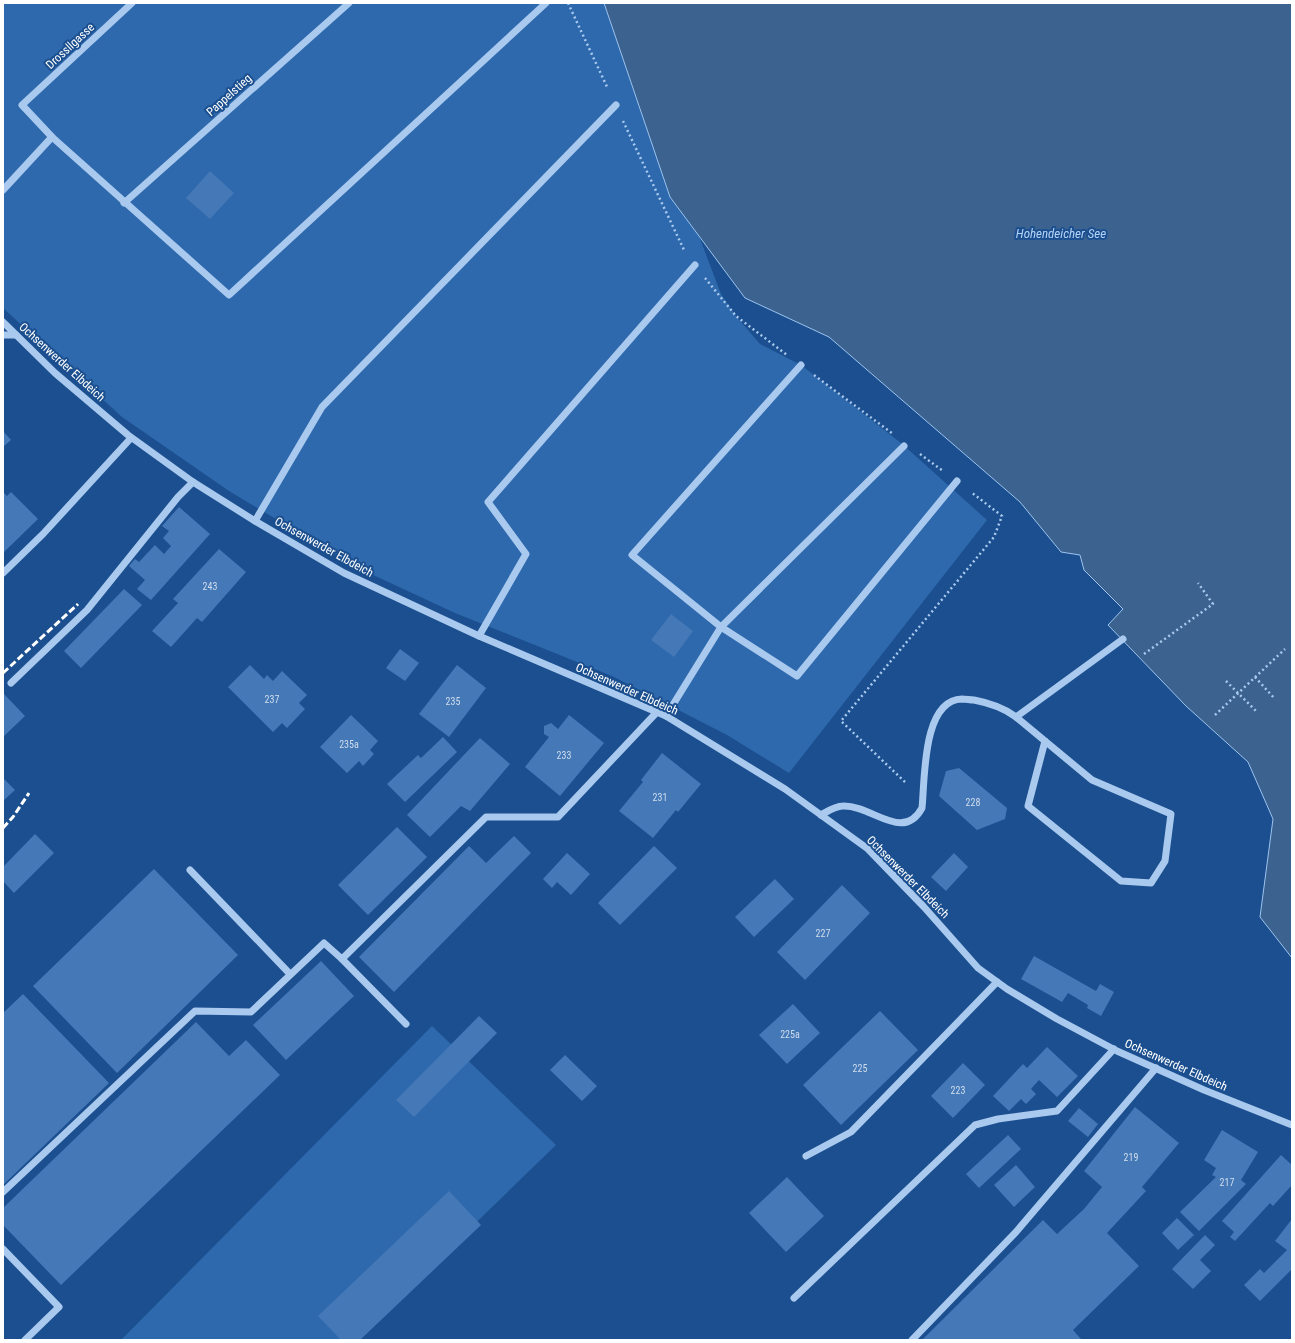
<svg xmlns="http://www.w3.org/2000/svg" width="1295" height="1343" font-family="'Roboto Condensed',sans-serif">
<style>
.green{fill:#2e69ad}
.water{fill:#3c6290;stroke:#9cc4f0}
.building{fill:#4478b7}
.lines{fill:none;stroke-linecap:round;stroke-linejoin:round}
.path{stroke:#a9c9ee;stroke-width:2.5;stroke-dasharray:2 3;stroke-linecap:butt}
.minor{stroke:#a9c9ee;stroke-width:7}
.rail{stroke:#fff;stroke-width:3;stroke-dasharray:7 3;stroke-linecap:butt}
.labels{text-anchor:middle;stroke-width:4;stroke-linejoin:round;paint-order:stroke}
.number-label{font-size:10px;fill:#d0dded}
.street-label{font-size:12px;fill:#fff;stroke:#1b4f8f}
.water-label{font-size:13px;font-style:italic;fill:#b5d3f5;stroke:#1b4f8f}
</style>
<rect width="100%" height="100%" fill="#1b4f8f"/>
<g class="green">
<path d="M 3,3 L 604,3 L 670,197 L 699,236 L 721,294 L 736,316 L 760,344 L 801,365 L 901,443 L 987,520 L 789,773 L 727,735 L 612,676 L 455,613 L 356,567 L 229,491 L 122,417 L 3,308 Z"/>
<path d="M 432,1026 L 556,1145 L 355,1340 L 121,1340 Z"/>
</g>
<path class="water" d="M 604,3 L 1292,3 L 1292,958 L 1260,917 L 1273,819 L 1248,762 L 1186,706 L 1108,625 L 1123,609 L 1084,570 L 1080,555 L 1061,552 L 1020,502 L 829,337 L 745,298 L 670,197 Z"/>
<g class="building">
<path d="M 210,171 L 234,193 L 210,219 L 186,198 Z"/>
<path d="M 3,431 L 11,440 L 3,447 Z"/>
<path d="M 3,492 L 7,496 L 11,492 L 38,519 L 3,553 Z"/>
<path d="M 179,507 L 210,534 L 151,600 L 137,589 L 145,580 L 129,566 L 135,559 L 139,562 L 155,545 L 164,554 L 171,546 L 163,538 L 169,531 L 162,526 Z"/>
<path d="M 219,549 L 246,572 L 202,622 L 197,618 L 171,647 L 152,631 L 178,603 L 173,599 Z"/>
<path d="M 124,589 L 142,605 L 81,668 L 64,651 Z"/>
<path d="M 671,614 L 693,631 L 674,657 L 651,640 Z"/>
<path d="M 400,649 L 419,663 L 405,681 L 386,668 Z"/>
<path d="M 250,665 L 264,679 L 267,675 L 273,681 L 282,671 L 307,695 L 299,703 L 305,709 L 287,728 L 282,723 L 273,732 L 228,687 Z"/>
<path d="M 457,665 L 486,688 L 449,737 L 419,714 Z"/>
<path d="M 3,693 L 25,716 L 3,737 Z"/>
<path d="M 351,715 L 378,741 L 370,750 L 374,754 L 363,766 L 359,761 L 347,773 L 320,747 Z"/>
<path d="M 569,715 L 604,743 L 560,796 L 525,767 L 549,737 L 544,734 L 544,726 L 551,723 L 558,729 Z"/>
<path d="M 443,737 L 457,752 L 405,802 L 387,784 L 418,755 L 421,758 Z"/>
<path d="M 480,738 L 510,764 L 470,811 L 461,806 L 430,837 L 407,815 Z"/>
<path d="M 662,753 L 701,784 L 678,812 L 676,810 L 653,838 L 619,811 L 643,782 L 641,780 Z"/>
<path d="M 959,768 L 1007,808 L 1005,819 L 977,830 L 939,796 L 946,771 Z"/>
<path d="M 3,778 L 15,790 L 3,801 Z"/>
<path d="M 397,827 L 427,857 L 368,915 L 338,885 Z"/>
<path d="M 35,834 L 54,853 L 14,893 L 3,881 L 3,867 Z"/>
<path d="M 514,836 L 531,853 L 394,992 L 359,957 L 469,846 L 486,863 Z"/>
<path d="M 654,846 L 677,868 L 620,925 L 598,903 Z"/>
<path d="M 567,853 L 590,874 L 571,895 L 557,882 L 552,888 L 543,879 Z"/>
<path d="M 954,853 L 968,867 L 946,891 L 931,877 Z"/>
<path d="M 154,869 L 238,955 L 117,1073 L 33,986 Z"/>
<path d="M 775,879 L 794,899 L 754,937 L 735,917 Z"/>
<path d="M 842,885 L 870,913 L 805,980 L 777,952 Z"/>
<path d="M 1034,956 L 1096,991 L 1100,984 L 1114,992 L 1101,1016 L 1087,1008 L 1088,1005 L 1068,993 L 1062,1002 L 1021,979 Z"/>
<path d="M 321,961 L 354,996 L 286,1060 L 253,1025 Z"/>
<path d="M 23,994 L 109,1083 L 3,1185 L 3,1013 Z"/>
<path d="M 793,1004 L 820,1033 L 787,1064 L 759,1035 Z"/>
<path d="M 880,1011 L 918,1050 L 841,1125 L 803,1085 Z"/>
<path d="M 479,1016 L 497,1033 L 414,1117 L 396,1100 Z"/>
<path d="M 196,1022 L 229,1056 L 246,1040 L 280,1075 L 61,1285 L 3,1225 L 3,1208 Z"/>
<path d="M 1047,1047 L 1078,1076 L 1057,1097 L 1039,1080 L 1031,1089 L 1036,1094 L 1026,1104 L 1021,1099 L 1009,1111 L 993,1096 L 1023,1064 L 1027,1068 Z"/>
<path d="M 565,1055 L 597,1086 L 582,1101 L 550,1070 Z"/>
<path d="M 963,1063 L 985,1085 L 953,1118 L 931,1096 Z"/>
<path d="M 1135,1107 L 1179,1143 L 1142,1187 L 1146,1191 L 1107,1233 L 1139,1266 L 1073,1330 L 1081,1339 L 922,1340 L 1043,1220 L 1057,1234 L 1084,1209 L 1102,1187 L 1084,1171 Z"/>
<path d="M 1079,1108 L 1098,1124 L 1088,1137 L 1068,1121 Z"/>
<path d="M 1222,1130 L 1258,1152 L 1241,1180 L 1246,1184 L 1199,1231 L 1180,1212 L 1216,1177 L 1212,1175 L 1216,1168 L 1204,1160 Z"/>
<path d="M 1008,1135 L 1021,1149 L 979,1188 L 966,1174 Z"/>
<path d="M 1281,1155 L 1292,1165 L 1292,1185 L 1273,1206 L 1270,1203 L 1235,1241 L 1230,1237 L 1234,1232 L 1222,1221 Z"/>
<path d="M 1016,1165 L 1035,1187 L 1014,1207 L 994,1185 Z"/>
<path d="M 787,1177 L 824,1216 L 786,1252 L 749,1213 Z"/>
<path d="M 449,1191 L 481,1225 L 360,1340 L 341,1340 L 318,1316 Z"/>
<path d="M 1177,1218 L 1194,1235 L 1178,1250 L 1162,1233 Z"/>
<path d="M 1292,1219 L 1292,1269 L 1260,1301 L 1244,1285 L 1260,1269 L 1264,1273 L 1287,1250 L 1275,1241 Z"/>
<path d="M 1205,1235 L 1215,1245 L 1200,1260 L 1211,1271 L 1193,1289 L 1172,1269 Z"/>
</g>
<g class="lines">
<g class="path">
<path d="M 568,3 L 608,89"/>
<path d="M 623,121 L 685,252"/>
<path d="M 705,278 L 736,316 L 787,355"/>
<path d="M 814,375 L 893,434"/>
<path d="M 920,454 L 943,471"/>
<path d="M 1144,654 L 1213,604 L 1198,583"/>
<path d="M 1255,677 L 1275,699"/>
<path d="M 1226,681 L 1257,712"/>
<path d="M 1215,715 L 1285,649"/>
<path d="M 905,782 L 841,721 L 994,537 L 1002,516 L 971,492"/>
</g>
<g class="minor">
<path d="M 132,3 L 22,105 L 52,137 L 229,295 L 546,3"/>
<path d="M 3,190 L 52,137"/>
<path d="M 124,203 L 349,3"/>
<path d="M 3,322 L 55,373 L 128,435 L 193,482 L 255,521 L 344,573 L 479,636 L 666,716 L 785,789 L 868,849 L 924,907 L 978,968 L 1007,989 L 1057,1019 L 1117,1051 L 1204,1090 L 1292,1125"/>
<path d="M 3,335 L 16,335"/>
<path d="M 801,365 L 632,555 L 721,627 L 797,676 L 957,481"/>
<path d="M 255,521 L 322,407 L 616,105"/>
<path d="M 3,573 L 43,534 L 131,438"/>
<path d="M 479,636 L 526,554 L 488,502 L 695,265"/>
<path d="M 11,683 L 87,610 L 178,497 L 193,482"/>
<path d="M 666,716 L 721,627 L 904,446"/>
<path d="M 1016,717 L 1123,639"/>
<path d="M 821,815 C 828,811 835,806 843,806 C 872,805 903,843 922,808 C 925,780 922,700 962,699 C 966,699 970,700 974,700 C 990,703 1003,707 1016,717 L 1092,780 L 1171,814 L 1165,861 L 1151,883 L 1121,881 L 1028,806 L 1045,741"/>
<path d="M 190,870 L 290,974"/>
<path d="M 342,959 L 406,1024"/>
<path d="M 806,1156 L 851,1132 L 997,982"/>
<path d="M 3,1192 L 195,1011 L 251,1012 L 324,943 L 342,959 L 486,817 L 558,817 L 657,712"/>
<path d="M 3,1249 L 59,1307 L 25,1340"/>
<path d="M 794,1298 L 975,1125 L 998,1119 L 1057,1111 L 1114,1049"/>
<path d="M 912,1340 L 1016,1232 L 1156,1068"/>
</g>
<g class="rail">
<path d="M 3,673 L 78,604"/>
<path d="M 3,828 L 13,817 L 29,793"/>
</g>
</g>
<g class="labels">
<g class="number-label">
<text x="210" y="590">243</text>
<text x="272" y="703">237</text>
<text x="453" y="705">235</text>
<text x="349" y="748">235a</text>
<text x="564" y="759">233</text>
<text x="660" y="801">231</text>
<text x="973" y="806">228</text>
<text x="823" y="937">227</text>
<text x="790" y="1038">225a</text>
<text x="860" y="1072">225</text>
<text x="958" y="1094">223</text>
<text x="1131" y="1161">219</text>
<text x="1227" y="1186">217</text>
</g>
<g class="street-label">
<text transform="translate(70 46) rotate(-43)" y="4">Drossllgasse</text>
<text transform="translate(229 95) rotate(-42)" y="4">Pappelstieg</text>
<text transform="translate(62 362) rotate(42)" y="4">Ochsenwerder Elbdeich</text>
<text transform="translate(324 547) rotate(29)" y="4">Ochsenwerder Elbdeich</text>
<text transform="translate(627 689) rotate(24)" y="4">Ochsenwerder Elbdeich</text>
<text transform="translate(908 877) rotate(45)" y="4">Ochsenwerder Elbdeich</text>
<text transform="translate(1176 1065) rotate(24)" y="4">Ochsenwerder Elbdeich</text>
</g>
<g class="water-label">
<text x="1061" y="238">Hohendeicher See</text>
</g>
</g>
<rect width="1295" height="1343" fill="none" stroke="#ffffff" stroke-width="8"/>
</svg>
